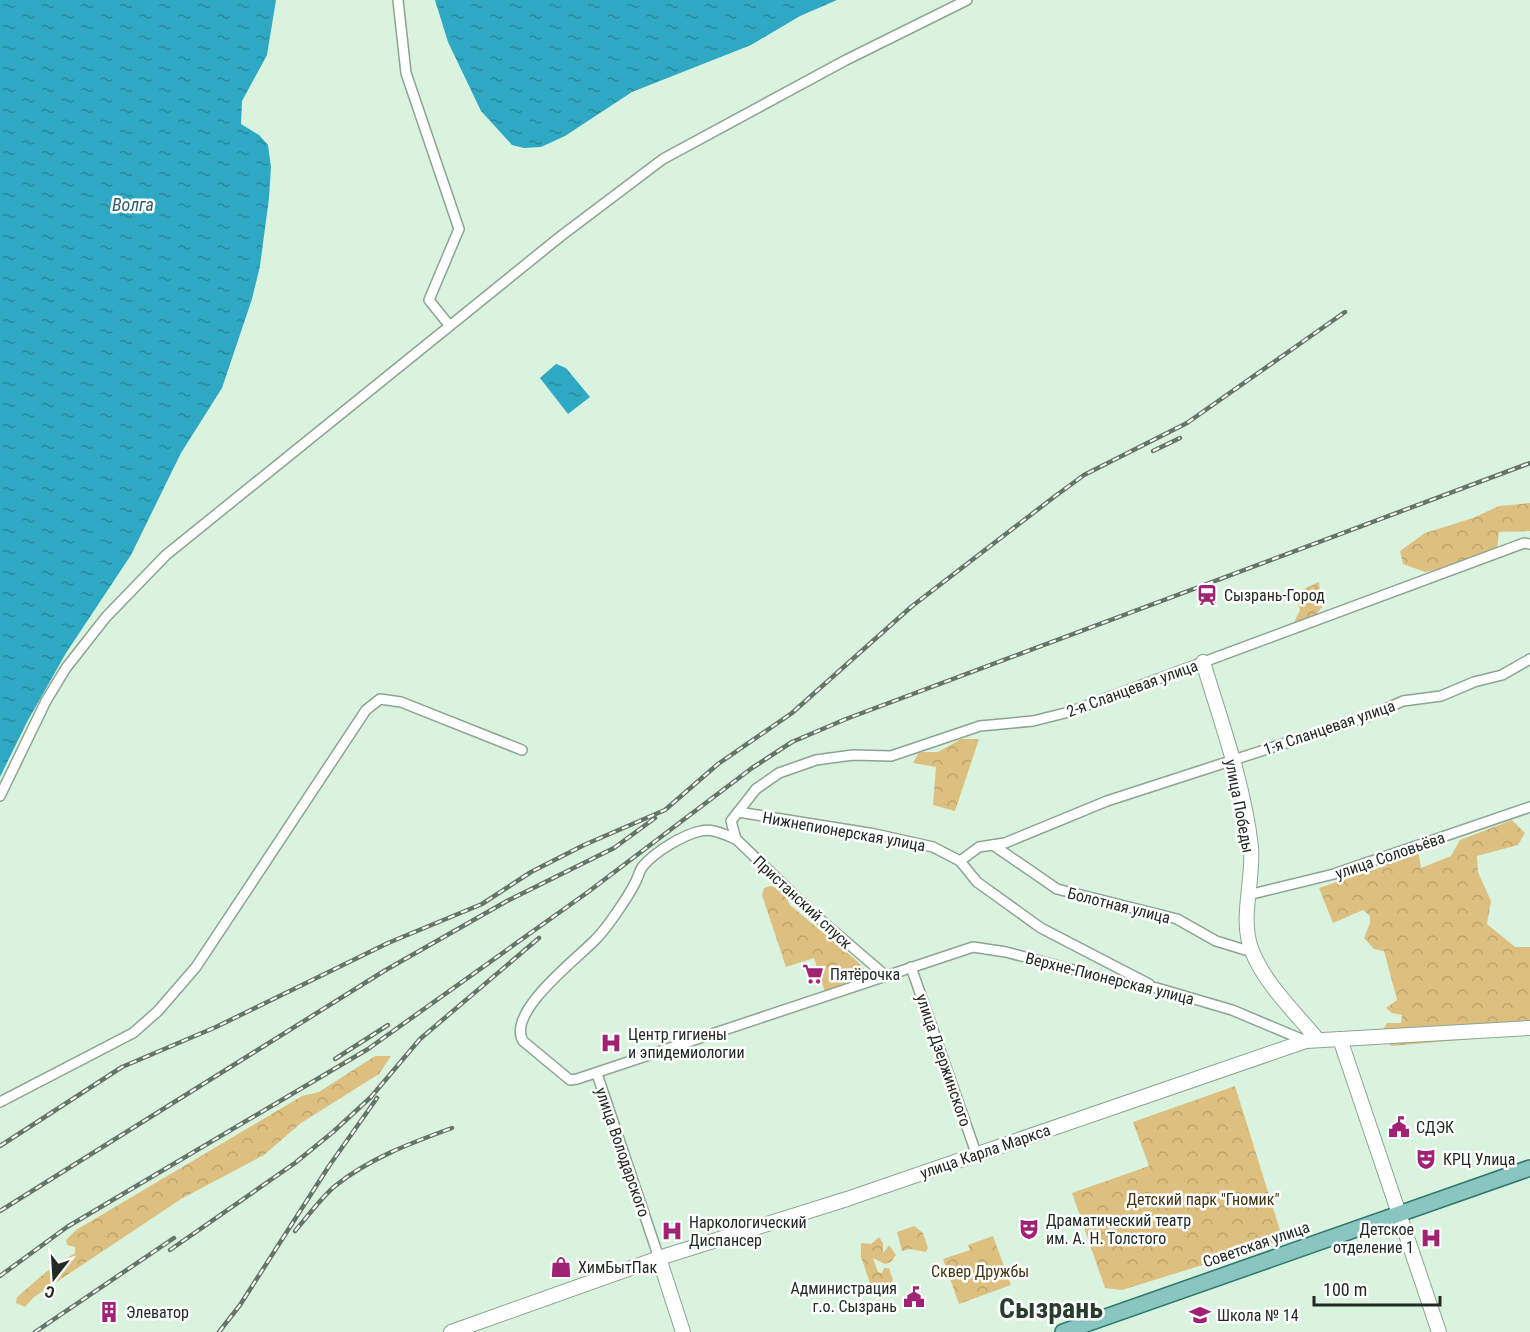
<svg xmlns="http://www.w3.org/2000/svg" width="1530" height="1332" font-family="'Roboto Condensed',sans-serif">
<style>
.forest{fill:url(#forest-crowns)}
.water{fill:url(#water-ripples)}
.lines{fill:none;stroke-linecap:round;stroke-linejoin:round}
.street-casing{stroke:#8ca491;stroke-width:12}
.secondary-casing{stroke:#8ca491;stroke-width:16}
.primary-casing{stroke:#30776c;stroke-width:18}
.street{stroke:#fff;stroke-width:9}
.secondary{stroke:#fff;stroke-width:14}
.primary{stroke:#88c6bf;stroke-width:15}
.rail-casing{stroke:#657568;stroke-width:4.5}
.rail{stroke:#fff;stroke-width:2;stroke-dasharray:7;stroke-linecap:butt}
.labels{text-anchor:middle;stroke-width:5;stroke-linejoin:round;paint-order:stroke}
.poi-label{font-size:16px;fill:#212b23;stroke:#fff;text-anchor:start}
.street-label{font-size:16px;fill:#212b23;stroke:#fff}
.park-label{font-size:16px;fill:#42330e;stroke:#fff}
.water-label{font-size:18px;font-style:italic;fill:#2d5d6a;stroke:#fff}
.town-label{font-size:28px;font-weight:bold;fill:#283d2d;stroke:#fff}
</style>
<defs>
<pattern id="forest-crowns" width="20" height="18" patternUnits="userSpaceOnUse" patternTransform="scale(1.5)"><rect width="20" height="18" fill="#ddc080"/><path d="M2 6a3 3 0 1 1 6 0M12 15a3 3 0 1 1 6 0" fill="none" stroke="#bda56e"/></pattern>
<pattern id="water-ripples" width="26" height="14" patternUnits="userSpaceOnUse" patternTransform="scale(1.5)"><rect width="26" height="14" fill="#2fa8c4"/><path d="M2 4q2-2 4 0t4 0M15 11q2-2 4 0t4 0" fill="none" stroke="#28899f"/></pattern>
</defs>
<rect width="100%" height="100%" fill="#daf3df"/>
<g class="forest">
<path d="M 1530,503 L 1530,531 L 1499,532 L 1497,550 L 1460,565 L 1425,572 L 1403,564 L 1400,551 L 1425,533 L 1473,518 L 1499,506 Z"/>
<path d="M 1319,582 L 1322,607 L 1303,632 L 1288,635 L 1300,610 L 1295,593 Z"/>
<path d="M 961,739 L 979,739 L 955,811 L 933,805 L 936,767 L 913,763 L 919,752 L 938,752 Z"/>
<path d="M 1512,820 L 1525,833 L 1518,845 L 1477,856 L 1478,872 L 1491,901 L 1487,924 L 1515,947 L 1530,947 L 1530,1029 L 1475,1035 L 1472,1039 L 1391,1046 L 1381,1033 L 1387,1023 L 1401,1023 L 1402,1015 L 1392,1013 L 1386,1008 L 1397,1000 L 1384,951 L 1374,949 L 1364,938 L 1370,923 L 1370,916 L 1363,910 L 1333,923 L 1319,888 L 1385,866 L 1388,856 L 1418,849 L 1421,868 L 1451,856 L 1460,840 Z"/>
<path d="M 771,886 L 783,891 L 790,905 L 857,961 L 866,971 L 866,978 L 825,992 L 814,958 L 786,967 L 762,895 L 764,888 Z"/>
<path d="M 375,1056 L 391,1056 L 379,1074 L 301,1123 L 264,1155 L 181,1199 L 34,1297 L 25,1307 L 16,1303 L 17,1297 L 46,1272 L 75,1253 L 75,1247 L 67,1245 L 66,1240 L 76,1230 L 302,1096 L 319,1092 Z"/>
<path d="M 1235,1086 L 1283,1240 L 1122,1290 L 1105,1288 L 1072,1193 L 1149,1166 L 1133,1122 Z"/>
<path d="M 914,1226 L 923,1233 L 928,1248 L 926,1252 L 910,1249 L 902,1251 L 897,1232 Z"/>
<path d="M 993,1236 L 1011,1285 L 959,1304 L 943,1259 L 970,1250 L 968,1245 Z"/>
<path d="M 879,1237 L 883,1243 L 883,1253 L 889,1245 L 896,1255 L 891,1262 L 885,1264 L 873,1258 L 878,1272 L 882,1273 L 884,1268 L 889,1268 L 893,1280 L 888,1287 L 870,1283 L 861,1257 L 861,1243 L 871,1244 Z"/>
</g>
<g class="water">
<path d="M 0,0 L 276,0 L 267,55 L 242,101 L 241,124 L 259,135 L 268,145 L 271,167 L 269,198 L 260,266 L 252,299 L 222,388 L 181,453 L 131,555 L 66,653 L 27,722 L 0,777 Z"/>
<path d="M 435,0 L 837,0 L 800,16 L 751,45 L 632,92 L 565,136 L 541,147 L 524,148 L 512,145 L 481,111 L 448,42 Z"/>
<path d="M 556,364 L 566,368 L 590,397 L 568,414 L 540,378 Z"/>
</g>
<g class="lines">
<defs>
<g id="street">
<path d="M 398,0 L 406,73 L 459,229 L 429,300 L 449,325"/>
<path d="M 0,796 L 46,701 L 66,668 L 106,617 L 166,555 L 561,236 L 663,159 L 846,60 L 967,0"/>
<path d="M 738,812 L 756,789 L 779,773 L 816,760 L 853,755 L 891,756 L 980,726 L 1033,721 L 1069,712 L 1524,543 L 1530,544"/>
<path d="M 736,839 C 725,835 713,828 701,831 C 682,835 655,852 643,866 C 639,871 638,878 635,883 C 628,897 607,928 596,939 C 578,958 506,1012 523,1041 L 570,1080 L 577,1079 L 973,947 L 1006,952 L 1119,982 L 1157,988 L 1232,1010 L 1306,1041"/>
<path d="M 993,845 L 1057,889 L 1177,919 L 1216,941 L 1252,952"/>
<path d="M 960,861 L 979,847 L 1005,843 L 1107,801 L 1369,716 L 1403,701 L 1441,696 L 1474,682 L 1502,675 L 1530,659"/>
<path d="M 1248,895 L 1334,874 L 1530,807"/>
<path d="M 911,967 L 976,1153"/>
<path d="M 886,976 L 815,915 L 736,839 L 731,821 L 738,812 L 875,834 L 933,847 L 960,861 L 977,882 L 1041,928 L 1149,984"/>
<path d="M 597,1074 L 659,1258"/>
<path d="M 0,1102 L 133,1033 L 158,1011 L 196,967 L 366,710 L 380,699 L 401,702 L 522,750"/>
</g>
<g id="secondary">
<path d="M 1203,662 C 1221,722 1244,784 1251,847 C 1254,881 1239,919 1252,951 C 1265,984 1295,1012 1317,1039"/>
<path d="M 1340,1039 L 1439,1332"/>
<path d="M 659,1258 L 683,1332"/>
<path d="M 451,1332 L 659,1258 L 847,1199 L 1306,1041 L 1530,1028"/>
</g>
<path id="primary" d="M 1063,1332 L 1530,1168"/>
</defs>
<use href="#street" class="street-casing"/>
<use href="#secondary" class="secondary-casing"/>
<use href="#primary" class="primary-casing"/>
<use href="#street" class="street"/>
<use href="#secondary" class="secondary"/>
<use href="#primary" class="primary"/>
<defs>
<g id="rail">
<path d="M 1153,451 L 1180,438"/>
<path d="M 335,1059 L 388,1025"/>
<path d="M 0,1146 L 122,1067 L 216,1027 L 388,943 L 482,904 L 531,872 L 584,845 L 665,810 L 718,764 L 792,713 L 911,607 L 1054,497 L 1084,475 L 1187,423 L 1345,312"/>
<path d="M 0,1211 L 384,971 L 507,901 L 614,848 L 655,818"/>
<path d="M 295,1231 C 308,1216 320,1199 335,1186 C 370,1158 411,1143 452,1128"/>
<path d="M 170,1250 L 295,1163 L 333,1132 L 371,1097 L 420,1039 L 539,938"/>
<path d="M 0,1276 L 67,1227 L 368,1049 L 588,892 L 752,768 L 792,742 L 846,719 L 1530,463"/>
<path d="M 35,1332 L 174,1238"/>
<path d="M 219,1332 L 240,1305 L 329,1166 L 377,1098"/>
</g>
</defs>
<use href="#rail" class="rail-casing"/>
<use href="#rail" class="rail"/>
</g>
<defs>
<symbol id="station-bare" viewBox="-9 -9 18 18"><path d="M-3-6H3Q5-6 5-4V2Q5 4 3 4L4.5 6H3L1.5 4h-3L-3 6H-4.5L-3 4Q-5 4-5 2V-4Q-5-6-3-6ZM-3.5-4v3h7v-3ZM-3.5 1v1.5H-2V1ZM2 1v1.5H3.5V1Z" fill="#a12173" stroke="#fff" stroke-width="2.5" paint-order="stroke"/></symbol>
<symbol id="supermarket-bare" viewBox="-9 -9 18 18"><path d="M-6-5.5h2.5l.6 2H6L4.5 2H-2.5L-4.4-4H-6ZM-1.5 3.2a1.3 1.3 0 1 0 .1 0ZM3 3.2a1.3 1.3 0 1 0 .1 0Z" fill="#a12173" stroke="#fff" stroke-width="2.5" paint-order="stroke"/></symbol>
<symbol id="hospital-bare" viewBox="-9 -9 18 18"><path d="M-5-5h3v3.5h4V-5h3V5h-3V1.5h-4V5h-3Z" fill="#a12173" stroke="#fff" stroke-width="2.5" paint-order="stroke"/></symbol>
<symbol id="civic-bare" viewBox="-9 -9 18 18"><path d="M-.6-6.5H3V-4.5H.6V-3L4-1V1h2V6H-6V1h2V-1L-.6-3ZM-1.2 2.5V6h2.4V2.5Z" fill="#a12173" stroke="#fff" stroke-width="2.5" paint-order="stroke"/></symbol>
<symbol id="theatre-bare" viewBox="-9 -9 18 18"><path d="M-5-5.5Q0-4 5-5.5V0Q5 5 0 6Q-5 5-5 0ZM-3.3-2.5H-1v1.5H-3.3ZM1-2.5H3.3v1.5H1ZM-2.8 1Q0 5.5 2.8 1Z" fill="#a12173" stroke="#fff" stroke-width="2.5" paint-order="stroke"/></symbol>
<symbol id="shop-bare" viewBox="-9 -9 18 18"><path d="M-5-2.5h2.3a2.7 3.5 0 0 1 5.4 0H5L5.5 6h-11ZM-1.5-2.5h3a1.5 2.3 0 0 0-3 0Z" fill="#a12173" stroke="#fff" stroke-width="2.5" paint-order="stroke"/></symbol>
<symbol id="building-bare" viewBox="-9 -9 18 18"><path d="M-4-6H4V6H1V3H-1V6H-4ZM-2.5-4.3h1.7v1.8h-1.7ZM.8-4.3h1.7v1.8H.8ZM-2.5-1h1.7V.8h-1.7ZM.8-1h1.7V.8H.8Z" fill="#a12173" stroke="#fff" stroke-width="2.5" paint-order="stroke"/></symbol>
<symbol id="school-bare" viewBox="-9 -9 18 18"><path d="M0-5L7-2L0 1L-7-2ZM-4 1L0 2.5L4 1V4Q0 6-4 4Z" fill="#a12173" stroke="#fff" stroke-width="2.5" paint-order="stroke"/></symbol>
</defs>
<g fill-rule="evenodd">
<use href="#station-bare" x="1192" y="580" width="30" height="30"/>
<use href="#supermarket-bare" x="798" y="959" width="30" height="30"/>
<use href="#hospital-bare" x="596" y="1028" width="30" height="30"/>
<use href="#civic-bare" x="1384" y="1112" width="30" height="30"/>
<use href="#theatre-bare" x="1411" y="1144" width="30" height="30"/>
<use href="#theatre-bare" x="1014" y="1214" width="30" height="30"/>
<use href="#hospital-bare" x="657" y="1216" width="30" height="30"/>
<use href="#hospital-bare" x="1416" y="1223" width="30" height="30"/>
<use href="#shop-bare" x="546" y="1252" width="30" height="30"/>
<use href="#civic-bare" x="899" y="1282" width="30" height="30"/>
<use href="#building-bare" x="94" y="1297" width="30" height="30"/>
<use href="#school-bare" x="1185" y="1300" width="30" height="30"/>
</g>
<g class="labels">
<g class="poi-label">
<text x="1224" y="601">Сызрань-Город</text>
<text x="830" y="980">Пятёрочка</text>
<text x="628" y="1040">Центр гигиены<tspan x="628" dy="18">и эпидемиологии</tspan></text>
<text x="1416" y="1133">СДЭК</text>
<text x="1443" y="1165">КРЦ Улица</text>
<text x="1046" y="1226">Драматический театр<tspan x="1046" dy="18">им. А. Н. Толстого</tspan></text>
<text x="689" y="1228">Наркологический<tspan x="689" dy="18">Диспансер</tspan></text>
<text x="1414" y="1235" text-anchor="end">Детское<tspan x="1414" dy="18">отделение 1</tspan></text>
<text x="578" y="1273">ХимБытПак</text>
<text x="897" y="1294" text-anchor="end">Администрация<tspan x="897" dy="18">г.о. Сызрань</tspan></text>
<text x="126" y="1318">Элеватор</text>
<text x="1217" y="1321">Школа № 14</text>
</g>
<g class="street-label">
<text transform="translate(1132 688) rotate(-20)" y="6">2-я Сланцевая улица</text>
<text transform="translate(1329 727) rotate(-19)" y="6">1-я Сланцевая улица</text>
<text transform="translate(1240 806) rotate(79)" y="6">улица Победы</text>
<text transform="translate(844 831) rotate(10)" y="6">Нижнепионерская улица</text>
<text transform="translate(1390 855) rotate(-19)" y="6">улица Соловьёва</text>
<text transform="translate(803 902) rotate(43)" y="6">Пристанский спуск</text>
<text transform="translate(1119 905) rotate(14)" y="6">Болотная улица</text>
<text transform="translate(1110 978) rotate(14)" y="6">Верхне-Пионерская улица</text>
<text transform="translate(944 1060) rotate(71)" y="6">улица Дзержинского</text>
<text transform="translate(985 1151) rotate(-19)" y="6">улица Карла Маркса</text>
<text transform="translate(623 1152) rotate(71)" y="6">улица Володарского</text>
<text transform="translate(1256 1244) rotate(-19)" y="6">Советская улица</text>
</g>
<g class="park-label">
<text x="1203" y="1205">Детский парк "Гномик"</text>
<text x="980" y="1277">Сквер Дружбы</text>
</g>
<g class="water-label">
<text x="133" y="211">Волга</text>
</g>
<g class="town-label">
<text x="1051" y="1318">Сызрань</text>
</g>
</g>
<g transform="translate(54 1278) rotate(197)" stroke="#ffffff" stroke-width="4.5" paint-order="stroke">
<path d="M0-4.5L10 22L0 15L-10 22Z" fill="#212b23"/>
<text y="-9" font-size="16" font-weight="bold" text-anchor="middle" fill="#212b23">С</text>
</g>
<path d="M1314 1296v9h126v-9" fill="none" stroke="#212b23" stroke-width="3"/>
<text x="1323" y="1296" font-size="18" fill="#212b23" stroke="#ffffff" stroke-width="4.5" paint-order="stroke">100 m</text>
</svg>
